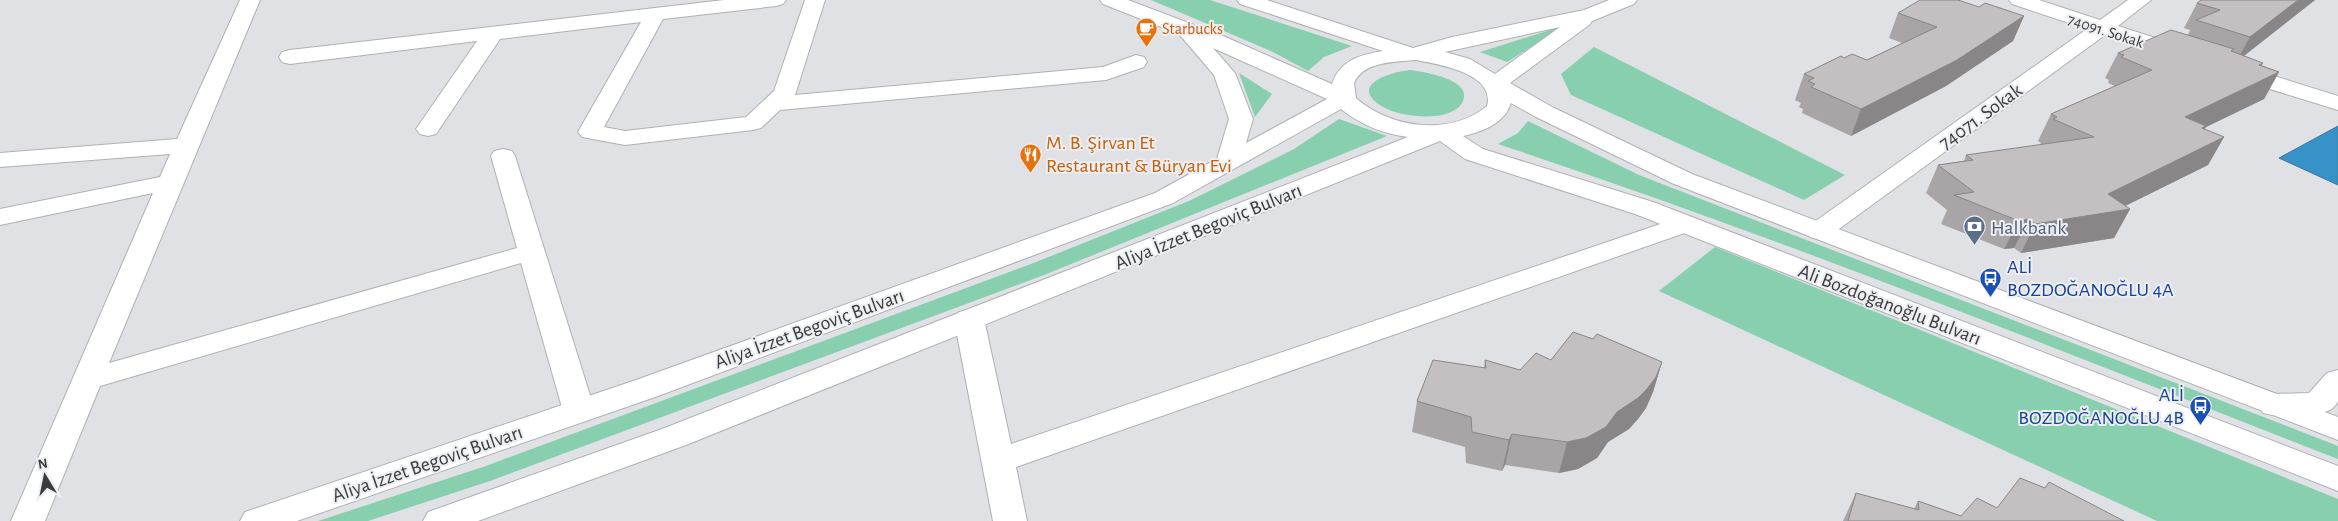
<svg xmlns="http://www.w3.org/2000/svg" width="2338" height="521" font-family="'Alegreya Sans',sans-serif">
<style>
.green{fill:#87cfaf}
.water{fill:#3792c8;stroke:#38789e}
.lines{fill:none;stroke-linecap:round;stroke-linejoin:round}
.minor-casing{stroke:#aeb1b4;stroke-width:2}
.major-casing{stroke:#aeb1b4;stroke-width:2}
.minor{fill:#fff;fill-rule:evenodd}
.major{fill:#fff;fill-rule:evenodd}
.wall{fill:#a9a5a6}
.shaded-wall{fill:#898687}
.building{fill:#c4c0c1;stroke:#898687}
.labels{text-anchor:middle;stroke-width:4;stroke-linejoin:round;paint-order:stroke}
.far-food-label{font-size:16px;fill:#c56008;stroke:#eceef2;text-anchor:start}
.far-street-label{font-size:16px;fill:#3a3b3c;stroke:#eceef2}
.street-label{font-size:20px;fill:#3a3b3c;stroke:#eceef2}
.food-label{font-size:20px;fill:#c56008;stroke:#eceef2;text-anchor:start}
.service-label{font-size:20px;fill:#4e5e75;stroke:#eceef2;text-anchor:start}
.transit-label{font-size:20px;fill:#164399;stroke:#eceef2;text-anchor:start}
</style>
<rect width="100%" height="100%" fill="#dfe1e5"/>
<g class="green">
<path d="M 1151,0 L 1210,0 L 1352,46 L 1324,57 L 1308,71 L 1273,52 Z"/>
<path d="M 1566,25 L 1507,62 L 1480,52 Z"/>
<path d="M 1594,47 L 1845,175 L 1804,200 L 1571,95 L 1561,74 Z"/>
<path d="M 1411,70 C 1424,72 1476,80 1462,103 C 1450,123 1402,117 1385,108 C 1346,86 1389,72 1411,70 Z"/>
<path d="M 1239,73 L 1272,94 L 1255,117 Z"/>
<path d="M 1339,119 L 1387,136 L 1044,275 L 490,481 L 368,521 L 318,521 L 486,466 L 1036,262 L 1189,201 L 1294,149 Z"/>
<path d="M 1528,121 L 1639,175 L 2338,446 L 2338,459 C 2059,350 1782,238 1498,144 L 1518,133 Z"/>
<path d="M 1715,247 L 2338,499 L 2338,521 L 2157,521 L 1659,291 Z"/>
</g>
<path class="water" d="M 2338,126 L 2338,185 L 2279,158 Z"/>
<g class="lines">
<defs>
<g id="minor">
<path d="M 240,0 L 260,0 L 109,363 L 517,248 L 491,156 L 494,151 L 503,149 L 512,151 L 515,156 L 595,411 L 590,419 L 579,422 L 568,419 L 563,411 L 521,263 L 100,386 L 45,521 L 11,521 L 153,193 L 0,225 L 0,209 L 160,177 L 170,154 L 0,167 L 0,153 L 177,139 Z"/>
<path d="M 724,0 L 786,0 L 783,4 L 776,6 L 663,19 L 604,127 L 625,131 L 746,117 L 774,91 L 805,0 L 825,0 L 795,95 L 1103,67 L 1136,55 L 1144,57 L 1147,62 L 1144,67 L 1106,80 L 780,110 L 761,128 L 753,130 L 625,145 L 582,137 L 578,132 L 641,22 L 500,39 L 436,134 L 428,136 L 420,134 L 416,129 L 477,41 L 290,64 L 282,62 L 279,57 L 282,52 L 290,50 Z"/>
<path d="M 2009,0 L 2039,0 L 2100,20 L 2128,0 L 2151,0 L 2118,26 L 2187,48 L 2190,53 L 2187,58 L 2179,59 L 2105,35 L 1828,237 L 1819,239 L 1810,237 L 1806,231 L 1810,225 L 2087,29 L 2012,4 Z"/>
<path d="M 2239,65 L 2338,96 L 2338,110 L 2231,77 L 2228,72 L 2231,67 Z"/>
<path d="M 1684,216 L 1693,218 L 1697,224 L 1693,230 L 1016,467 L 1027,521 L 993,521 L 954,319 L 959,312 L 969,310 L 979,312 L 984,319 L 1011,444 Z"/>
<path d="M 2338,370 C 2338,378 2338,392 2338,401 C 2331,421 2279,417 2263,413 L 2258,405 L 2263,397 L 2274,394 L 2309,393 L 2327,373 Z"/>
</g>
<path id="major" d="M 1100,0 L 1128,0 L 1223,36 L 1332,84 C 1340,60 1360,55 1383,51 L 1240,4 L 1237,0 L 1267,0 L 1413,48 L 1452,37 L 1584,10 L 1609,0 L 1637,0 L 1634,4 L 1592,21 L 1589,25 L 1510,83 L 1552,107 L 1692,174 L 2338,417 L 2338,440 L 1674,184 L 1536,117 L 1511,103 C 1505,123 1482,132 1463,136 L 1483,149 L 1653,202 L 2338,466 L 2338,491 L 1635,214 L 1465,159 L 1440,141 L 686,445 L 478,521 L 423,521 L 428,512 L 662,429 L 1408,137 C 1383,134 1361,125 1341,109 L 1173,203 L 658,396 L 297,521 L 240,521 L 245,512 L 636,380 L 1155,193 L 1217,159 L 1229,119 L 1214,75 L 1179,34 L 1103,4 ZM 1560,27 L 1495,74 L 1470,59 L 1445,52 ZM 1213,48 L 1327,99 L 1246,143 L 1253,119 L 1235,73 ZM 1416,60 C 1437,64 1496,73 1487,106 C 1451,136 1391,129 1356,98 L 1354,83 C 1363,61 1396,62 1416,60 Z"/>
</defs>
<use href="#minor" class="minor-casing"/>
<use href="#major" class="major-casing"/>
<use href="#minor" class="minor"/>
<use href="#major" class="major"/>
</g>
<g class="wall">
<path d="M 2315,0 L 2244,56 L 2261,65 L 2279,72 L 2264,99 L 2206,127 L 2204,129 L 2224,137 L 2208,165 L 2125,206 L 2130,209 L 2114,238 L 2021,253 L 2014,248 L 2004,249 L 1941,224 L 1947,210 L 1926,193 L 1938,165 L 1964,161 L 1966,155 L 2040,145 L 2041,143 L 2038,141 L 2051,114 L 2115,86 L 2108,83 L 2109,80 L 2105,78 L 2118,53 L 2188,35 L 2190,30 L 2184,28 L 2197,3 Z"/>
<path d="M 1979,7 L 2024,16 L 2013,41 L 1946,86 L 1851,136 L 1802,113 L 1803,109 L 1799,107 L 1801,103 L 1795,100 L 1804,74 L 1844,58 L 1867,60 L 1902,43 L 1889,38 L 1898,13 Z"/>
<path d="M 1485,360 L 1520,370 L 1551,360 L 1662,362 L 1653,392 L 1646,408 L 1638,419 L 1629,429 L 1608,442 L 1597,458 L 1578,469 L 1559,473 L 1505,465 L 1502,471 L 1466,463 L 1465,447 L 1412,432 L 1417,401 L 1484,368 Z"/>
<path d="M 2045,488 L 2124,521 L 1843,521 L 1856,493 L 1914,509 L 1918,501 L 1961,516 L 1997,508 Z"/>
</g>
<g class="shaded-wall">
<path d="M 2298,0 L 2315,0 L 2236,62 L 2250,37 Z"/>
<path d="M 2024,16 L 2013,41 L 1946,86 L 1851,136 L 1861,109 Z"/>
<path d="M 2263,63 L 2249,87 L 2279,72 L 2264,99 L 2206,127 L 2191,153 L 2185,117 Z"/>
<path d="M 2224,137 L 2208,165 L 2115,211 L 2130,209 L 2114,238 L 2021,253 L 2035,224 L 2108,194 Z"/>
<path d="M 2029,219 L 2014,248 L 2004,249 L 2019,221 Z"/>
<path d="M 1662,362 L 1653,392 L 1646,408 L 1638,419 L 1629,429 L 1608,442 L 1597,458 L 1578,469 L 1559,473 L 1567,442 L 1617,412 Z"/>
<path d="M 1512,434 L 1505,465 L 1502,471 L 1509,440 Z"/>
</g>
<g class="building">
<path d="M 1920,0 L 1958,0 L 1979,7 L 1985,3 L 2024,16 L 1957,60 L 1861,109 L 1811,87 L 1815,84 L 1808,81 L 1814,78 L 1804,74 L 1841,56 L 1844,58 L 1852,54 L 1867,60 L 1937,27 L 1898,13 Z"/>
<path d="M 2201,0 L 2298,0 L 2250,37 L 2196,20 L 2220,10 L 2197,3 Z"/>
<path d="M 2171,30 L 2234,49 L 2231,51 L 2263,63 L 2259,65 L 2279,72 L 2185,117 L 2206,126 L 2202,128 L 2224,137 L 2108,194 L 2130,209 L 2035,224 L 2029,219 L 2019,221 L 1954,195 L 1974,192 L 1938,165 L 1973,160 L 1966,155 L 2094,137 L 2053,119 L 2057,117 L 2051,114 L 2152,70 L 2121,57 L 2124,55 L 2118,53 Z"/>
<path d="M 1573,332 L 1593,339 L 1597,334 L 1662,362 L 1656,377 L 1647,389 L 1638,398 L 1617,412 L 1606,427 L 1586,438 L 1567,442 L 1512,434 L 1509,440 L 1472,432 L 1471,417 L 1417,401 L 1433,360 L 1486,368 L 1485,360 L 1520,370 L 1536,353 L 1551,360 Z"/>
<path d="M 2020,478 L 2045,488 L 2049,482 L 2124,521 L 1848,521 L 1856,493 L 1919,510 L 1918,501 L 1961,516 L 1977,498 L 1997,508 Z"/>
</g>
<defs>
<symbol id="cafe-pin" viewBox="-11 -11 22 30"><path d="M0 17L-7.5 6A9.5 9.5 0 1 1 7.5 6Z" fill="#e8710a" stroke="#eceef2"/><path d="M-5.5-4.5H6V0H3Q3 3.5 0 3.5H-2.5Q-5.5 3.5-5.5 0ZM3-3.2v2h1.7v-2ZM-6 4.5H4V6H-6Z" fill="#fff"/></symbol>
<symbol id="restaurant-pin" viewBox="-11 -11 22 30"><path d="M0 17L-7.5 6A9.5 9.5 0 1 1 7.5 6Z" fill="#e8710a" stroke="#eceef2"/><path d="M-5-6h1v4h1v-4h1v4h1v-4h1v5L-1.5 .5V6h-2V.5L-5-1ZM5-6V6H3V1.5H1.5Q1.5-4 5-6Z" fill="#fff"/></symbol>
<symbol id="bank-pin" viewBox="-11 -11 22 30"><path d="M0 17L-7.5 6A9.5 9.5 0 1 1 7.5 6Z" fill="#5c6f8a" stroke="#eceef2"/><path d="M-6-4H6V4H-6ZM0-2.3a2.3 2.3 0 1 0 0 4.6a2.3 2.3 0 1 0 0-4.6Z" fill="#fff"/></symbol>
<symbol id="bus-pin" viewBox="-11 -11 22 30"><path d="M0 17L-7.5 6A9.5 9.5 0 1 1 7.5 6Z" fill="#1a4fb4" stroke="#eceef2"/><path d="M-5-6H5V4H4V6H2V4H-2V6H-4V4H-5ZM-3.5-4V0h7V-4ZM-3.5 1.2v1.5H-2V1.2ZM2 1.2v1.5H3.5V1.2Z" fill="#fff"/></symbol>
</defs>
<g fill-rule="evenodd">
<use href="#cafe-pin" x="1134" y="16" width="25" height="34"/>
<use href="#restaurant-pin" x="1018" y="142" width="25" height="34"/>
<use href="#bank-pin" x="1962" y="214" width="25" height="34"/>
<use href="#bus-pin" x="1978" y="266" width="25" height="34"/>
<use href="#bus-pin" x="2188" y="394" width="25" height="34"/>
</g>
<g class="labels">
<g class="far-food-label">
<text x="1162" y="34">Starbucks</text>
</g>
<g class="far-street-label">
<text transform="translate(2106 30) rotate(18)" y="6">74091. Sokak</text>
</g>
<g class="street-label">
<text transform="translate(1980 116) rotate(-36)" y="7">74071. Sokak</text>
<text transform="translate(1208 226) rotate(-22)" y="7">Aliya İzzet Begoviç Bulvarı</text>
<text transform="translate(1890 304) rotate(21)" y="7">Ali Bozdoğanoğlu Bulvarı</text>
<text transform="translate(809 328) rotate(-20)" y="7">Aliya İzzet Begoviç Bulvarı</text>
<text transform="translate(427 463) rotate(-19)" y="7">Aliya İzzet Begoviç Bulvarı</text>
</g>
<g class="food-label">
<text x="1046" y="149">M. B. Şirvan Et<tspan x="1046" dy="23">Restaurant &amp; Büryan Evi</tspan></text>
</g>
<g class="service-label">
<text x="1991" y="234">Halkbank</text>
</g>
<g class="transit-label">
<text x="2007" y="273">ALİ<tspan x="2007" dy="23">BOZDOĞANOĞLU 4A</tspan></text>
<text x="2184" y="401" text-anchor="end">ALİ<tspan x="2184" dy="23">BOZDOĞANOĞLU 4B</tspan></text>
</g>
</g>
<g transform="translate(45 476) rotate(350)" stroke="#eceef2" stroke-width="4" paint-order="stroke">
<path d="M0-4L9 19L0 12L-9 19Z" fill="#3a3b3c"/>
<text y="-8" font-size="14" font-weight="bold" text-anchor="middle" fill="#3a3b3c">N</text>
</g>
</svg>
